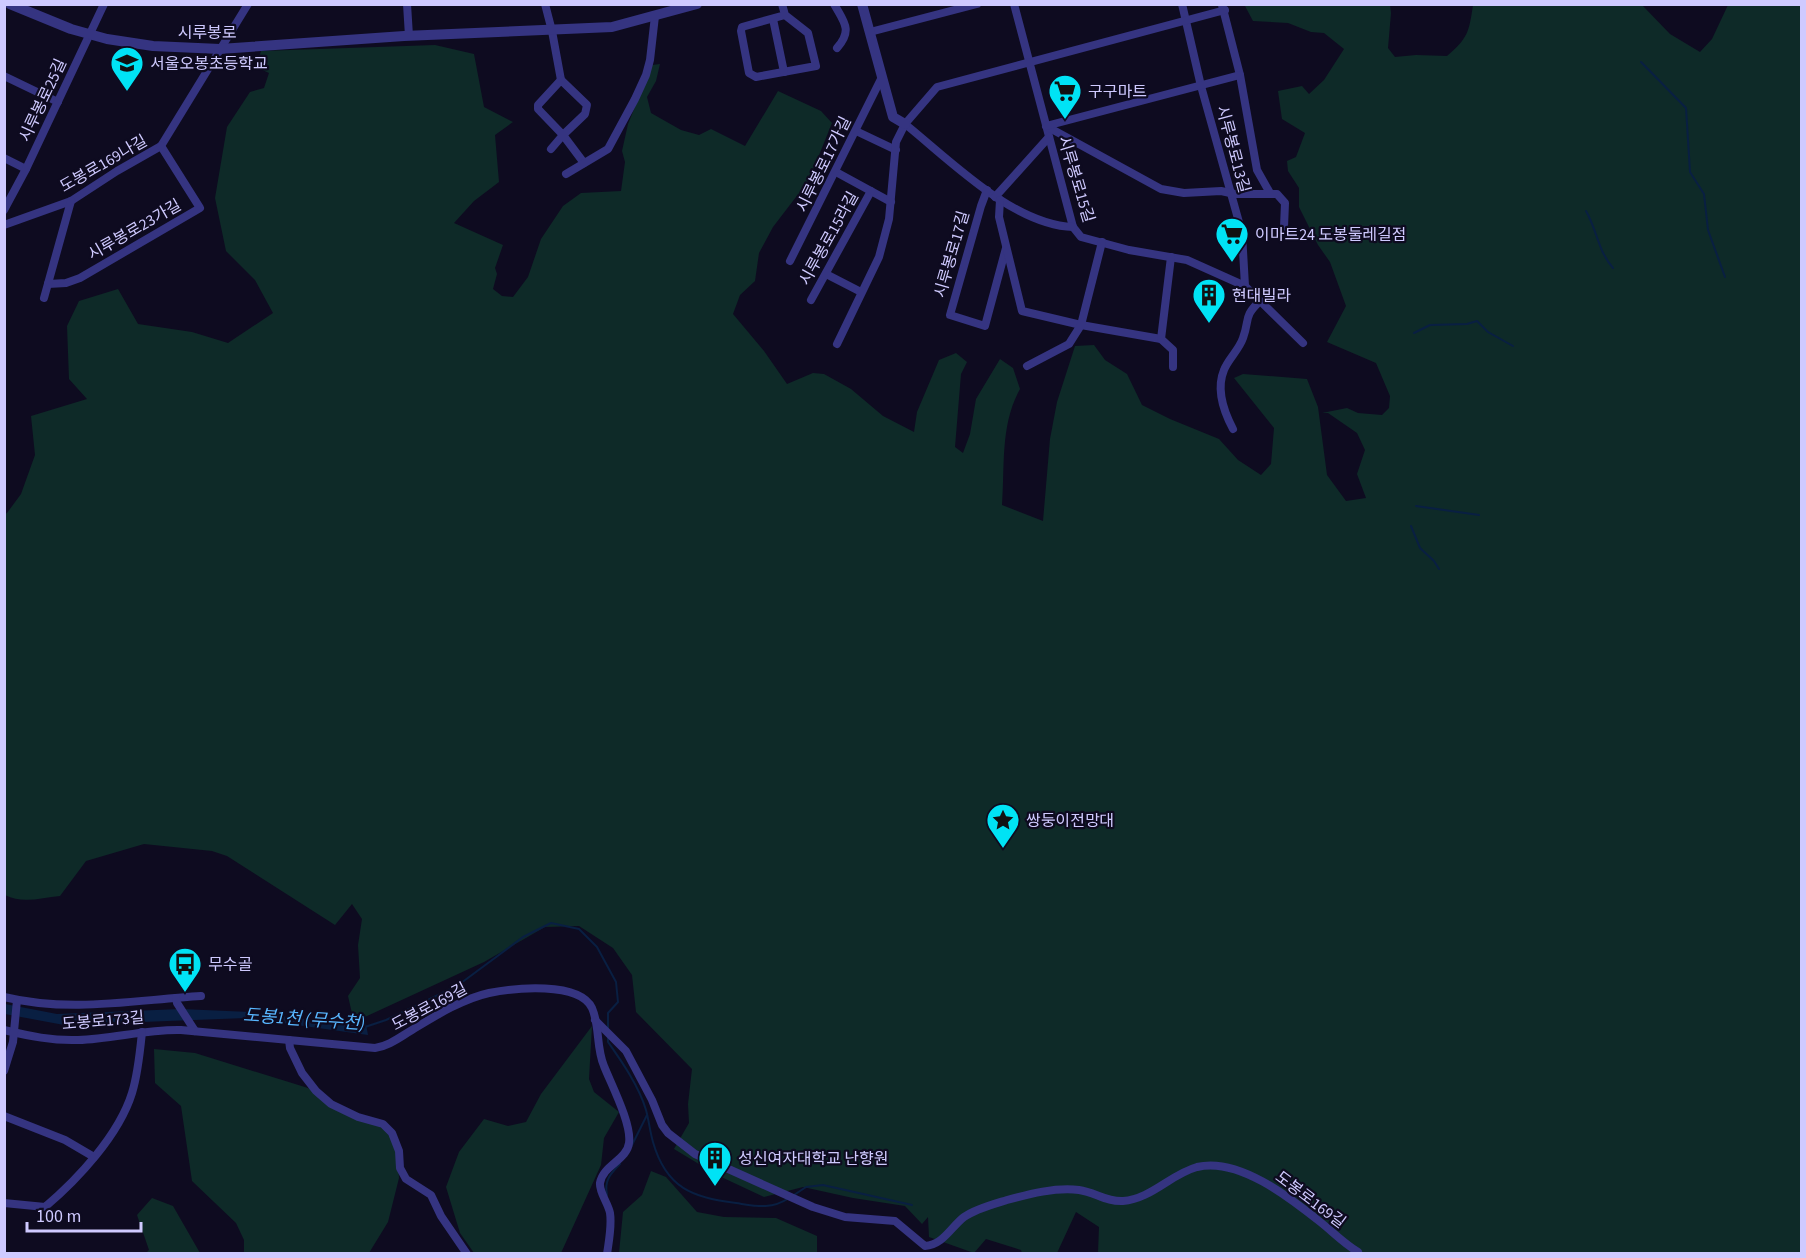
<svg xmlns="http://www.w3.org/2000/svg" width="1806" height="1258" font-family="'Source Sans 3','Noto Sans KR',sans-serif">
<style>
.green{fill:#0e2a28}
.water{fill:#091f42}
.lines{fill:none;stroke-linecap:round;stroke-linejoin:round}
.stream{stroke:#091f42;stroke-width:2}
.minor{stroke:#353481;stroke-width:8}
.tertiary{stroke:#353481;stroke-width:10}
.labels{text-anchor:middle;stroke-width:4.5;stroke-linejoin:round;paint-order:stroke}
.street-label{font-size:16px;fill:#cfcaff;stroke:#0e0b20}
.poi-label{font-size:16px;fill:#cfcaff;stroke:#0e0b20;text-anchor:start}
.water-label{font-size:18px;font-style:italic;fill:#58b6ff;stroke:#0e0b20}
</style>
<rect width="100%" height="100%" fill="#0e0b20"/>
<g class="green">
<path d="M 1242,5 L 1390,5 L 1391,13 L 1388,48 L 1395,57 L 1416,55 L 1447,56 C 1468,38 1469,32 1473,5 L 1642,5 L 1670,34 L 1700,52 L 1712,39 L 1728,5 L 1801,5 L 1801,1253 L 1098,1253 L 1099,1227 L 1076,1212 L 1057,1253 L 1022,1253 L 1021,1250 L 986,1239 L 974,1253 L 929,1237 L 928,1217 L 922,1224 L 905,1206 L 853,1198 L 803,1187 L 764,1197 L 717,1175 L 674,1149 L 689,1123 L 688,1104 L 692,1069 L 636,1012 L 632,975 L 613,948 L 579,926 L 545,927 L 484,962 L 354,1022 L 348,996 L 360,978 L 358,945 L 362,919 L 352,904 L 335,925 L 227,856 L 212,851 L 144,844 L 86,861 L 60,896 C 41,898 22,904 5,895 L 5,514 L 7,513 L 21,494 L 35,455 L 31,416 L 87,399 L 69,379 L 67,326 L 79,301 L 118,289 L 138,324 L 192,332 L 228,343 L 273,313 L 255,280 L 226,251 L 215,198 L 227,127 L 250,92 L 264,88 L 269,73 L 256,67 L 261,51 L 435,45 L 474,54 L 484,107 L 513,122 L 495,135 L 499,182 L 474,201 L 454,223 L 503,245 L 495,268 L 497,274 L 493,289 L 502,296 L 513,297 L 528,277 L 541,239 L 563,206 L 581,193 L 621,191 L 625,162 L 622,151 L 628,124 L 652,65 L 660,64 L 656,81 L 647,97 L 651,113 L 681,130 L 699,135 L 711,129 L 745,146 L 778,91 L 821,111 L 832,123 L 809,180 L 773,227 L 759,253 L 755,281 L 740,295 L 733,314 L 764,351 L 787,384 L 813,373 L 824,374 L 851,389 L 883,416 L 914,432 L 917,412 L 939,360 L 956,353 L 967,362 L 961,374 L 955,447 L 963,453 L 970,434 L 976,399 L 1000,359 L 1013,368 L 1020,389 C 1000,425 1005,466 1002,505 L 1043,521 L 1050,439 L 1057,402 L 1075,346 L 1094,345 L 1105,360 L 1127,374 L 1142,405 L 1170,419 L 1219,439 L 1238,460 L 1261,475 L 1271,464 L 1274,428 L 1234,378 L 1243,374 L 1307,379 L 1318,407 L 1327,475 L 1346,501 L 1366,498 L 1357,474 L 1365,450 L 1357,433 L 1328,413 L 1322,413 L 1347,408 L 1358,413 L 1382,415 L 1389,408 L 1390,396 L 1376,363 L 1327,342 L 1346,306 L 1330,262 L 1318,245 L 1299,207 L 1299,188 L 1288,171 L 1287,161 L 1296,157 L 1305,133 L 1282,119 L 1278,91 L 1302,86 L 1309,94 L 1324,80 L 1344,49 L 1324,33 L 1311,32 L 1288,23 L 1253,21 L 1245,6 Z"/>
<path d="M 592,1026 L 589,1079 L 594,1092 L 619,1112 L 604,1138 L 601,1165 L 561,1253 L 474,1253 L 460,1233 L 446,1187 L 459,1152 L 484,1119 L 508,1126 L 526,1122 L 541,1094 Z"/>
<path d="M 154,1049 L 195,1053 L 308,1088 L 346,1109 L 383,1124 L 397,1146 L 399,1178 L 388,1222 L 369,1253 L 244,1253 L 244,1240 L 236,1223 L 192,1181 L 181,1106 L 155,1083 Z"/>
<path d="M 651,1171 L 666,1177 L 697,1212 L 724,1217 L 776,1218 L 817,1236 L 817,1253 L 619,1253 L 623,1212 L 642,1195 Z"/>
<path d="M 152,1198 L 173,1206 L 200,1253 L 146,1253 L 149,1250 L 137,1215 Z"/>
</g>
<path class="water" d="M 5,1004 L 57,1014 L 181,1009 L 250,1012 L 352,1025 L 366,1024 L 368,1035 L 246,1018 L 64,1025 L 5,1014 Z"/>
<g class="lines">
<g class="stream">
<path d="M 1641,62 L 1686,108 L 1690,172 L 1704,194 L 1708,230 L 1725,277"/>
<path d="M 1586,211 C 1597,230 1598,251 1613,268"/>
<path d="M 1414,333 L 1430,325 L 1467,324 L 1477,321 L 1488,332 L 1513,346"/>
<path d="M 1416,506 L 1479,515"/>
<path d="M 1411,526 L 1420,548 L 1434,561 L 1439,569"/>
<path d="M 365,1027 L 386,1020 L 457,986 L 523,937 L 551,923 L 579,929 L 597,947 L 616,982 L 618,1002 L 608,1013 L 608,1029"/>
<path d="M 608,1038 L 608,1042 C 622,1062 639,1086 646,1110 C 649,1121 650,1132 653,1142 C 666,1188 693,1198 736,1203 C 756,1206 771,1210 789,1198"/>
<path d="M 631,1147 L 647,1115"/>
<path d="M 607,1195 C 604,1181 610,1174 620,1164"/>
<path d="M 794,1195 L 806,1187 L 823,1185 L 912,1205"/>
</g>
<g class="minor">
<path d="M 407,4 L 409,36"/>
<path d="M 545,4 L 552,31 L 561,80"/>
<path d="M 782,4 L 785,15 L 808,33 L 816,66 L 756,77 L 749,73 L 741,31 L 742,27 L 785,15"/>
<path d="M 834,4 C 844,22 853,30 837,48"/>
<path d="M 1014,4 L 1073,227 L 1081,237 L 1129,250 L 1187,260 L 1245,286 L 1303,343"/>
<path d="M 1182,4 L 1201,86 L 1242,233 L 1245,286"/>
<path d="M 1222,5 L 1240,75 L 1257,170 L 1270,193"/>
<path d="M 773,19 L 784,72"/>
<path d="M 870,32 L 977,4"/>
<path d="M 4,76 L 58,102"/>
<path d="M 905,124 C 950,160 1013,225 1073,227"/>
<path d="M 1046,126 L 1161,189 L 1184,193 L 1221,191 L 1235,194 L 1277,194 L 1285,203 L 1284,227"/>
<path d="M 1046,126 L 1240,75"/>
<path d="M 856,131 L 896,150"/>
<path d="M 551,149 L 563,135 L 538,109 L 538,105 L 561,80 L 587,105 L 585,114 L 563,135 L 584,163"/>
<path d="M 4,158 L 26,169"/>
<path d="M 836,172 L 891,202"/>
<path d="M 566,174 L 608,149 L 635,99 L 646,75 L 650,60 L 655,16"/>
<path d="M 987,190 L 981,206 L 950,315 L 985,326 L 1006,248"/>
<path d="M 995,197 L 1049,137"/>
<path d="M 1000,200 L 999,217 L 1022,311 L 1081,325 L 1161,339"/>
<path d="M 4,210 L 26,169 L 104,4"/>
<path d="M 4,225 L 71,201 L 117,171 L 161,146 L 248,4"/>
<path d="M 1171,257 L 1161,339 L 1173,350 L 1173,367"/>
<path d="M 790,261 L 881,79"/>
<path d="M 826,274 L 861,292"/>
<path d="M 48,284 L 66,283 L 80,278 L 200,208 L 161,146"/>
<path d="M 44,298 L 71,201"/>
<path d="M 811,300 L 871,191"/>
<path d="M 837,344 L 879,257 L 889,219 L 896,142 L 905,124 L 937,87 L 1225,10"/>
<path d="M 1027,366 L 1069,344 L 1081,325 L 1102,242"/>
<path d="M 1233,429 C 1224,412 1216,389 1224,370 C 1228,359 1239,350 1243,338 C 1250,319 1243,317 1260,301"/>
<path d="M 4,997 C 70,1013 135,1000 201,996"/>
<path d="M 176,998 L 177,1003 L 195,1031"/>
<path d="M 595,1020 L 626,1051 L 652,1100 L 662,1125 L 668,1133 L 695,1154 L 813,1207 L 845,1217 L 895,1221 L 925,1246 C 943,1245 951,1227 964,1217 C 975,1209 994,1204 1007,1200 C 1029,1194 1056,1187 1079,1190 C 1095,1192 1106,1202 1123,1201 C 1151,1199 1171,1174 1197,1167 C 1238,1157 1289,1197 1319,1221 C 1332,1231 1343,1243 1358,1252"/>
<path d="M 4,1030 C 29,1036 53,1041 78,1040 C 113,1039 146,1029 181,1030 L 375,1048 C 389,1046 400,1037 412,1030 C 435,1016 462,999 489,993 C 514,988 579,981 592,1008 C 600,1026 596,1048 604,1066 C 611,1084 632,1124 629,1143 C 627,1160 603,1165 600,1183 C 599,1192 608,1203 610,1213 C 612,1226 609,1240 607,1254"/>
<path d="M 289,1040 L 290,1048 L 302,1073 L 316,1091 L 331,1104 L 358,1117 L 383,1124 L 392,1133 L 399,1151 L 400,1168 L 406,1179 L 431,1195 L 441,1216 L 467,1254"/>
<path d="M 4,1071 L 13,1042 L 17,1000"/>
<path d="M 4,1116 L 65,1140 L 94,1157"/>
<path d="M 4,1203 L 45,1207 C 78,1179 119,1135 132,1093 C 138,1074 140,1052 142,1032"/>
</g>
<g class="tertiary">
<path d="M 10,4 L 71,29 L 107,39 L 153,46 L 220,49 L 404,36 L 612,27 L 697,4"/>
<path d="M 862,4 L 893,117 L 905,124"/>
</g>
</g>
<defs>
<symbol id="school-pin" viewBox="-11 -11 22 30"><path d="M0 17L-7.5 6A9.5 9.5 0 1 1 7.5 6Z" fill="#00e3f5" stroke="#0e0b20"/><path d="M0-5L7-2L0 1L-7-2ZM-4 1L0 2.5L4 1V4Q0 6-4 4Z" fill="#111"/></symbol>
<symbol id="supermarket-pin" viewBox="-11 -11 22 30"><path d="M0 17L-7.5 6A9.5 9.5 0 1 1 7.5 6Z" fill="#00e3f5" stroke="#0e0b20"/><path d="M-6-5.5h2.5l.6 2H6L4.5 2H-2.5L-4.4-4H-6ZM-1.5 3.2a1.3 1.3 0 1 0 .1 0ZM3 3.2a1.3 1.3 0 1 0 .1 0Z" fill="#111"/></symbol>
<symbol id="building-pin" viewBox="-11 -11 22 30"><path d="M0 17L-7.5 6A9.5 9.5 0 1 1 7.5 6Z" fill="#00e3f5" stroke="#0e0b20"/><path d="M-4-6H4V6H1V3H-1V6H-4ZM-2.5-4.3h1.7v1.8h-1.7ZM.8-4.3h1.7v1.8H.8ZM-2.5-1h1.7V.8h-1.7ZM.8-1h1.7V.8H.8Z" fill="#111"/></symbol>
<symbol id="sight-pin" viewBox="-11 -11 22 30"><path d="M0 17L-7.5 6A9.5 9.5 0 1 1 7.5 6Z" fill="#00e3f5" stroke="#0e0b20"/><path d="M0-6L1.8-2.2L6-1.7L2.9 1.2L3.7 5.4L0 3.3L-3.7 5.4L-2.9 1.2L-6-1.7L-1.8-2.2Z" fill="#111"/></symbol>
<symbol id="bus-pin" viewBox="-11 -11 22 30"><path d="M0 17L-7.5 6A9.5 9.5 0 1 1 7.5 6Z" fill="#00e3f5" stroke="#0e0b20"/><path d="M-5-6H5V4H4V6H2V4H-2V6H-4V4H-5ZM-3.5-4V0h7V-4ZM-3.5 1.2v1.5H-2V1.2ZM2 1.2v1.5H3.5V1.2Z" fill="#111"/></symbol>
</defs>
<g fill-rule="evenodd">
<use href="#school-pin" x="108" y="44" width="38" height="52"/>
<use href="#supermarket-pin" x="1046" y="72" width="38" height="52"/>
<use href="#supermarket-pin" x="1213" y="215" width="38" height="52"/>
<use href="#building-pin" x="1190" y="276" width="38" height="52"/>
<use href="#sight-pin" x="984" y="801" width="38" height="52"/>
<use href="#bus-pin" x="166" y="945" width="38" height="52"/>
<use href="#building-pin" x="696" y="1139" width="38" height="52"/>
</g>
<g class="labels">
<g class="street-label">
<text x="207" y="38">시루봉로</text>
<text transform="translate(42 100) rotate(-65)" y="6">시루봉로25길</text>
<text transform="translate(1234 149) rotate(75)" y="6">시루봉로13길</text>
<text transform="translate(103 163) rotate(-30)" y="6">도봉로169나길</text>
<text transform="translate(823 164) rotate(-64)" y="6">시루봉로17가길</text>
<text transform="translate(1077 179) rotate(73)" y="6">시루봉로15길</text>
<text transform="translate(134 229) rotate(-30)" y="6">시루봉로23가길</text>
<text transform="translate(828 238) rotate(-61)" y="6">시루봉로15라길</text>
<text transform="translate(951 254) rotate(-74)" y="6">시루봉로17길</text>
<text transform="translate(429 1006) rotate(-28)" y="6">도봉로169길</text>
<text transform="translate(103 1020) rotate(-5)" y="6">도봉로173길</text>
<text transform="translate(1311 1199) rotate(37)" y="6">도봉로169길</text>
</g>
<g class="poi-label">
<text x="150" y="69">서울오봉초등학교</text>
<text x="1088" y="97">구구마트</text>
<text x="1255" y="240">이마트24 도봉둘레길점</text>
<text x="1232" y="301">현대빌라</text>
<text x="1026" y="826">쌍둥이전망대</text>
<text x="208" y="970">무수골</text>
<text x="738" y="1164">성신여자대학교 난향원</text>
</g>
<g class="water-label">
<text transform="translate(304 1019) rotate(4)" y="6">도봉1천 (무수천)</text>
</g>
</g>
<rect width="1806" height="1258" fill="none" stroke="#cfcaff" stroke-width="12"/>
<path d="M27 1222v9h114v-9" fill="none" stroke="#cfcaff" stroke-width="3"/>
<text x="36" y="1222" font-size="18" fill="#cfcaff" stroke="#0e0b20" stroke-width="4.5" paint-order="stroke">100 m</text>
</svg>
